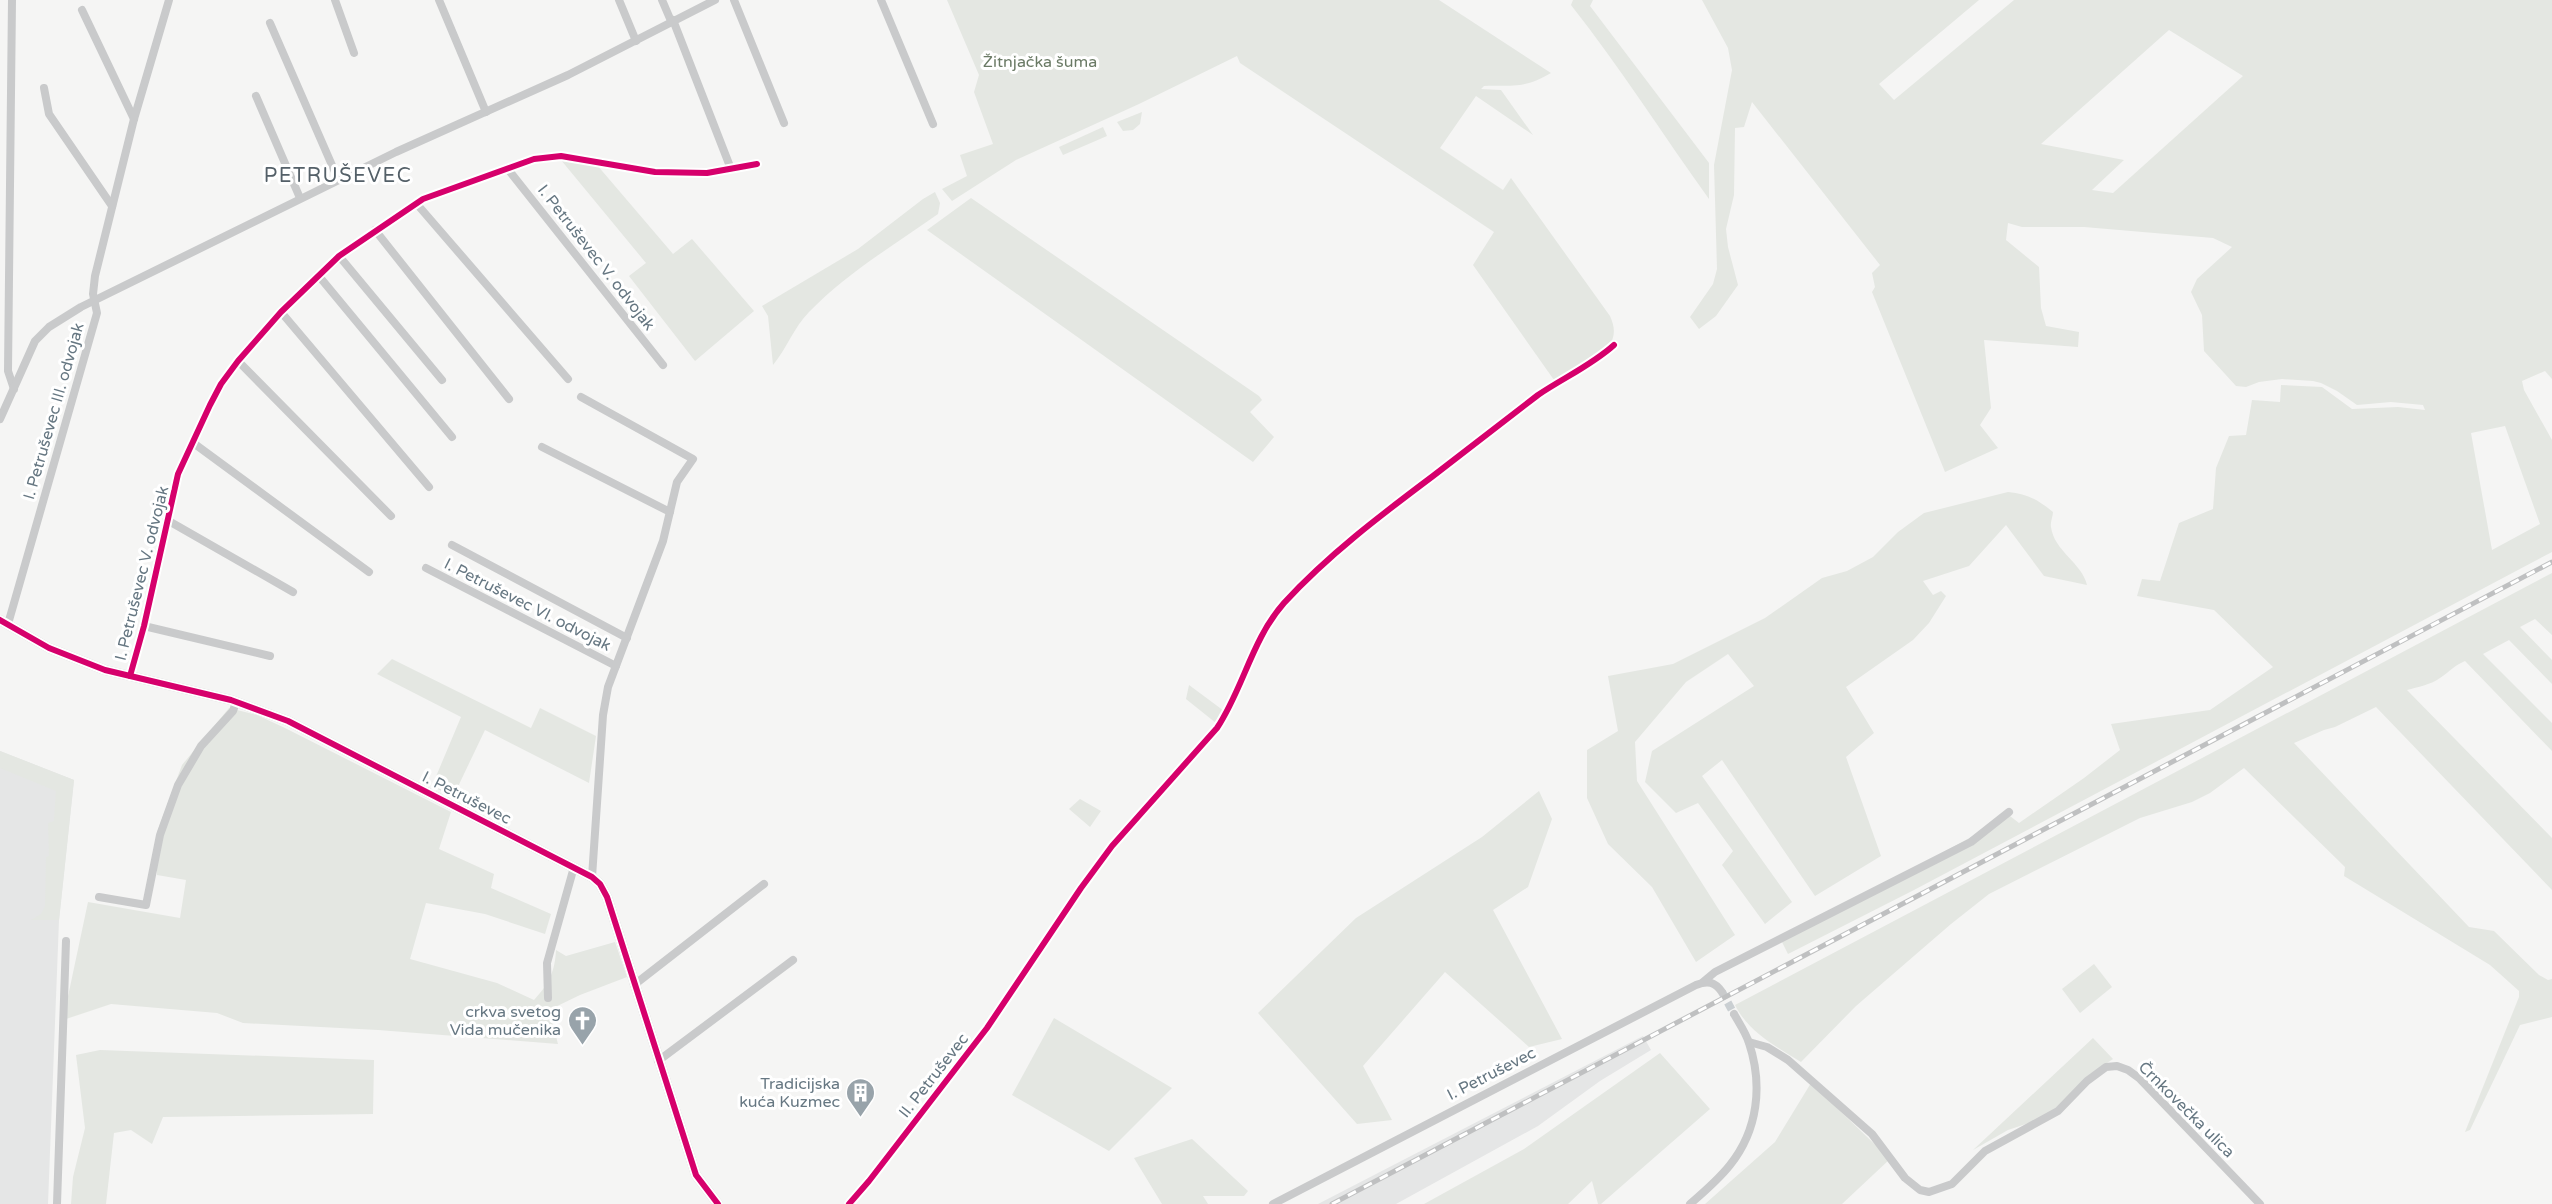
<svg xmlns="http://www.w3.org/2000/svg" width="2552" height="1204" font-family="'Varela Round',sans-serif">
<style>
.built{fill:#e5e6e6}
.green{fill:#e4e7e2;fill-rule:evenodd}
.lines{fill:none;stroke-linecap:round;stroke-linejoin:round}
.minor-tunnel{stroke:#cacfd2;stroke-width:8;stroke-dasharray:8 4;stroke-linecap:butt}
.minor{stroke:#c9cacb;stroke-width:8}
.tertiary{stroke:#c9cacb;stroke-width:10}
.rail-casing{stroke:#bfc0c1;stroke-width:5}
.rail{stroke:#fff;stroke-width:3;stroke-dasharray:9;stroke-linecap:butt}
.cycleway-casing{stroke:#fff;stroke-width:10}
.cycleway{stroke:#d6006c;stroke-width:6}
.labels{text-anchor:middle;stroke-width:6;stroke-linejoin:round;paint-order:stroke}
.park-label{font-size:16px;fill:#6a7a65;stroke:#fff}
.street-label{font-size:16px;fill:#667782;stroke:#fff}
.poi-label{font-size:16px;fill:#667782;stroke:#fff;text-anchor:end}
.quarter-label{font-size:20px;letter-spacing:1.5px;fill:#546068;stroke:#fff}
</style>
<rect width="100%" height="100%" fill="#f5f5f4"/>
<g class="built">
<path d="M 0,751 L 74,780 L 59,920 L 48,1204 L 0,1204 Z"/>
<path d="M 1643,1036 L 1651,1050 L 1600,1081 L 1538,1126 L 1396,1204 L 1318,1204 Z"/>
</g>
<g class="green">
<path d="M 947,0 L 1439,0 L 1551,73 C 1523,89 1514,85 1484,86 L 1481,89 L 1501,90 L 1533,135 L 1476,96 L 1440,148 L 1503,190 L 1511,178 L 1610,316 C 1615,327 1616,337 1608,347 L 1554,380 L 1473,265 L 1494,232 L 1240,63 L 1237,56 L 1139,104 L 1016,160 L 952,201 L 942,189 L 967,176 L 960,155 L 993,144 L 974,92 L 979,75 Z"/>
<path d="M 1573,0 L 1593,0 L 1590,6 L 1709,163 L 1709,199 C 1663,135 1620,67 1571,5 Z"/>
<path d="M 1702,0 L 1979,0 L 1879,84 L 1894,100 L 2014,0 L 2552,0 L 2552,379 L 2545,371 L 2522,381 L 2524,390 L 2552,440 L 2552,552 L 1914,890 L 1788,954 L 1781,940 L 2010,816 L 2019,823 L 2084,778 L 2120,750 L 2111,724 L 2210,710 L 2273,667 L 2214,610 L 2137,596 L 2142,579 L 2160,581 L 2179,523 L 2213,509 L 2216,468 L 2229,436 L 2246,435 L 2252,400 L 2280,402 L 2281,385 L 2322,387 L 2352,409 L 2398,407 L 2425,410 L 2423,405 L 2391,402 L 2357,405 L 2337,391 L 2321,383 L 2313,381 L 2282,379 L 2259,382 L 2246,387 L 2236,386 L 2204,351 L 2202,315 L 2191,292 L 2197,279 L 2232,247 L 2213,238 L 2084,227 L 2022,227 L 2008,223 L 2006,240 L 2039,267 L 2041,308 L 2046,326 L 2079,332 L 2078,347 L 1984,340 L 1991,408 L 1980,425 L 1998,448 L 1945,472 L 1872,292 L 1875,287 L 1872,273 L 1880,265 L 1752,102 L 1744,127 L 1735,128 L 1734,195 L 1726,229 L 1728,247 L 1738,285 L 1716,316 L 1699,329 L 1690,317 L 1713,284 L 1717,269 L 1714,165 L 1732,70 L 1728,48 ZM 2169,30 L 2243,76 L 2113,193 L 2092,190 L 2124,160 L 2041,144 ZM 2505,426 L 2540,524 L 2492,550 L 2471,433 Z"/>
<path d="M 1142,112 L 1140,124 L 1133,130 L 1123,131 L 1117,122 Z"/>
<path d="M 1103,127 L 1107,136 L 1063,155 L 1059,147 Z"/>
<path d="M 561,160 L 597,165 L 673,254 L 692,239 L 754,311 L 695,361 L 629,276 L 646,263 Z"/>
<path d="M 935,192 L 940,203 L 938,214 C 894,245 847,273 809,312 C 794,327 787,348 773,365 L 768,316 L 762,306 L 858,249 L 923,199 Z"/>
<path d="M 971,198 L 1259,396 L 1262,400 L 1250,412 L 1274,437 L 1253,462 L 927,230 Z"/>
<path d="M 2008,492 C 2028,494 2038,500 2053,512 C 2053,516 2050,523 2051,527 C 2054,551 2082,563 2087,585 L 2044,576 L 2006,525 L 1969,566 L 1923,581 L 1933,595 L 1941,591 L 1946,596 L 1929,623 L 1913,640 L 1846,687 L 1874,733 L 1846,757 L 1881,856 L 1815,896 L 1722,760 L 1702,776 L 1792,902 L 1765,924 L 1722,865 L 1733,851 L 1698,803 L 1676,813 L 1645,782 L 1652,751 L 1754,686 L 1728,654 L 1686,682 L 1635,742 L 1637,781 L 1735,935 L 1696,962 L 1652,887 L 1608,844 L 1587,798 L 1587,750 L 1618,731 L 1608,676 L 1673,664 L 1765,618 L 1822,578 L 1847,571 L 1873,557 L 1898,532 L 1924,513 Z"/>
<path d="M 2552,573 L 2552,635 L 2535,619 L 2520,627 L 2552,660 L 2552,684 L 2509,640 L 2483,654 L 2552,723 L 2552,751 L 2465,661 C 2455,665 2449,672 2440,678 C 2430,685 2418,687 2407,690 L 2552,838 L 2552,890 L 2376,707 L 2335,727 L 2324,730 L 2294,743 L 2469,927 L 2494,931 L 2539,975 L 2548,980 L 2552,979 L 2552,1017 L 2520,1025 L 2470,1130 L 2465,1132 L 2519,997 L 2519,991 L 2490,965 L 2344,876 L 2345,867 L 2244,768 L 2210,793 L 2192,802 L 2140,818 L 1989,894 L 1951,924 L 1856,1006 L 1801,1062 C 1776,1046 1749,1033 1735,1005 Z"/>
<path d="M 392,659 L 531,728 L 540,708 L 596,736 L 589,783 L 485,730 L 453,797 L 432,786 L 461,717 L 377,674 Z"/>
<path d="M 1189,685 L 1224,711 L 1216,723 L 1186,699 Z"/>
<path d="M 229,708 L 257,715 L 285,728 L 451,812 L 439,849 L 494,874 L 491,888 L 551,914 L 545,934 L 485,914 L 426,903 L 410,959 L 497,983 L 534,1000 C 549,984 555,971 556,950 L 566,956 L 615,942 L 627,977 L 580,995 L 549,1010 L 558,1044 L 378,1030 L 243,1023 L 217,1013 L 111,1004 L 63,1020 L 88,902 L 180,918 L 186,880 L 157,875 L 157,832 L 182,765 Z"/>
<path d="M 0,751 L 74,780 L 59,920 L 31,920 L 41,914 L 45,906 L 46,857 L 49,856 L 48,823 L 54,821 L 56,791 L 0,768 Z"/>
<path d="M 1539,791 L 1552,819 L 1528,887 L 1493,910 L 1562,1039 L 1529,1047 L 1445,972 L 1363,1066 L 1392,1120 L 1357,1124 L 1258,1013 L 1356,918 L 1482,837 Z"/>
<path d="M 1080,799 L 1101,811 L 1090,827 L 1069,809 Z"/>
<path d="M 2094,964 L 2112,987 L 2080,1013 L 2062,989 Z"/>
<path d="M 1054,1018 L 1172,1088 L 1109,1151 L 1012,1095 Z"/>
<path d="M 2093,1038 L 2113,1059 L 2089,1075 L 2057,1107 L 2041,1119 L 2008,1130 L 1973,1150 Z"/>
<path d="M 100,1050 L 374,1060 L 373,1114 L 163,1117 L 152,1144 L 131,1130 L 114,1133 L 106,1204 L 71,1204 L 73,1177 L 85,1128 L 76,1055 Z"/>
<path d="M 1660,1053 L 1710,1109 L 1601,1204 L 1598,1204 L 1592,1181 L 1568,1204 L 1424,1204 L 1524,1149 Z"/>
<path d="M 1811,1083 L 1890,1159 L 1842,1204 L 1705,1204 L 1775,1142 Z"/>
<path d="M 1192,1139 L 1248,1191 L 1244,1196 L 1203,1196 L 1208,1204 L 1162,1204 L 1134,1158 Z"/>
</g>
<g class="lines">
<path class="minor-tunnel" d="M 1722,992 L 1734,1014"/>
<g class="minor">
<path d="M 12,0 L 8,371 L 14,389"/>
<path d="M 335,0 L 354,53"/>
<path d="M 439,0 L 486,112"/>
<path d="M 619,0 L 636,41"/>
<path d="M 662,0 L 671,21"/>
<path d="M 734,0 L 784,123"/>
<path d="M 881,0 L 933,124"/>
<path d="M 82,10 L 134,119"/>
<path d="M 673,20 L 731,169"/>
<path d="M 270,23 L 338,179"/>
<path d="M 44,88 L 49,114 L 112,206"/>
<path d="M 256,96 L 300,198"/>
<path d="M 507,168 L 663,365"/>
<path d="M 416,203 L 568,379"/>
<path d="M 375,230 L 509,399"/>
<path d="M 339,256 L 442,380"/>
<path d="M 318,275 L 452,437"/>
<path d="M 281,312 L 429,487"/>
<path d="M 238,361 L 391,516"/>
<path d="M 581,397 L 693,459 L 677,482 L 663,541 L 608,687 L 603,715 L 592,877"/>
<path d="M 0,419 L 35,341 L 49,327 L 81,307 L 396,152 L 568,75 L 715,0"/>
<path d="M 192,442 L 369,572"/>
<path d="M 542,447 L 670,512"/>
<path d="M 167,520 L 293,592"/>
<path d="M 452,545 L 627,638"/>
<path d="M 426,568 L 616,666"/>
<path d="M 8,624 L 97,313 L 93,294 L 95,276 L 134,119 L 169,0"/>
<path d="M 144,626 L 270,656"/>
<path d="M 130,676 L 144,626 L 178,474 L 210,405 L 221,384 L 238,361 L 281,312 L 339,256 L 423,199 L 534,159 L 561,156 L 655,172 L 707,173 L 757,164"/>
<path d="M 99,897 L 146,905 L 160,835 L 178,785 L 201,746 L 233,711 L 236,702"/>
<path d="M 1703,982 L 1715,972 L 1971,842 L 2009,812"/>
<path d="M 634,985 L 764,884"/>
<path d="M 548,998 L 547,963 L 574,867"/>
<path d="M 1749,1042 L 1767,1047 L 1788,1060 L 1872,1134 L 1905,1178 L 1920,1190 L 1929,1192 L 1952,1184 L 1985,1151 L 2058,1111 L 2087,1081 L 2106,1067 L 2117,1066 L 2128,1070 L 2139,1078 L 2260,1204"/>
<path d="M 658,1061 L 793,960"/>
<path d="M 57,1204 L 66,941"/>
<path d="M 849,1204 L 869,1181 L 987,1028 L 1081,888 L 1112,846 L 1217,728 C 1243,689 1252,639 1284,603 C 1328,555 1381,515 1433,476 C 1468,449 1503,422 1538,395 C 1563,378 1592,365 1614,345"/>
<path d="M 1273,1204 L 1696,985 C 1708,980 1715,982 1722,992"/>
<path d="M 1690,1204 C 1704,1192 1719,1179 1730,1165 C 1758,1130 1763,1085 1749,1043 C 1746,1033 1739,1023 1734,1014"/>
</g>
<path class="tertiary" d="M 0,620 L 49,648 L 105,670 L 231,700 L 288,721 L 592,877 L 600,884 L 607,897 L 696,1175 L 718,1204"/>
<defs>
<path id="rail" d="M 1332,1204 L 2552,562"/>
</defs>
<use href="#rail" class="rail-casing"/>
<use href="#rail" class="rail"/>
<defs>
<g id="cycleway">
<path d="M 0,620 L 49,648 L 105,670 L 231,700 L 288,721 L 592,877 L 600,884 L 607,897 L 696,1175 L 718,1204"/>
<path d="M 130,676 L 144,626 L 178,474 L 210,405 L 221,384 L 238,361 L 281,312 L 339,256 L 423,199 L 534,159 L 561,156 L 655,172 L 707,173 L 757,164"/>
<path d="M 849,1204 L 869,1181 L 987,1028 L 1081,888 L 1112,846 L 1217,728 C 1243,689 1252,639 1284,603 C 1328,555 1381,515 1433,476 C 1468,449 1503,422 1538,395 C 1563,378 1592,365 1614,345"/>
</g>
</defs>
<use href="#cycleway" class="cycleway-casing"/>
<use href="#cycleway" class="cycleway"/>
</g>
<defs>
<symbol id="church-pin" viewBox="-11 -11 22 30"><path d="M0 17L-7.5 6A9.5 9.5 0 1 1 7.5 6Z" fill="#98a3aa" stroke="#fff"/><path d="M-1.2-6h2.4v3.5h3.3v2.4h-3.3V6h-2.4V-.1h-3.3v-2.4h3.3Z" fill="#fff"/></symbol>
<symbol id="building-pin" viewBox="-11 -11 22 30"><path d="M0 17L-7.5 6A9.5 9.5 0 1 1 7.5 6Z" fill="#98a3aa" stroke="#fff"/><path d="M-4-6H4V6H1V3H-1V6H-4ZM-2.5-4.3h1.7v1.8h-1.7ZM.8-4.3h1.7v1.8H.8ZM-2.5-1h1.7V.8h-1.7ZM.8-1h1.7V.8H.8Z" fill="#fff"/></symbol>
</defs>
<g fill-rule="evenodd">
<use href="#church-pin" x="566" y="1004" width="33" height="45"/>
<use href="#building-pin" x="844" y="1076" width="33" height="45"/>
</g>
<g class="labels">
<g class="park-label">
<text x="1040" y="67">Žitnjačka šuma</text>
</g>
<g class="street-label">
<text transform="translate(597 257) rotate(52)" y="6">I. Petruševec V. odvojak</text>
<text transform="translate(53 411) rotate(-74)" y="6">I. Petruševec III. odvojak</text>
<text transform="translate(141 573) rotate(-76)" y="6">I. Petruševec V. odvojak</text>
<text transform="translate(528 604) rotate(27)" y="6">I. Petruševec VI. odvojak</text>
<text transform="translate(467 797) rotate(27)" y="6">I. Petruševec</text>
<text transform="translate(1491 1073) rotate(-27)" y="6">I. Petruševec</text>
<text transform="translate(933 1075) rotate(-52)" y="6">II. Petruševec</text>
<text transform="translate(2187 1109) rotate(45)" y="6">Črnkovečka ulica</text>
</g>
<g class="poi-label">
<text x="561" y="1017">crkva svetog<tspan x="561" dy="18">Vida mučenika</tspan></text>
<text x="840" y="1089">Tradicijska<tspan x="840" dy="18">kuća Kuzmec</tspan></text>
</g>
<g class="quarter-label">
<text x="338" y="182">PETRUŠEVEC</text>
</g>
</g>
</svg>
